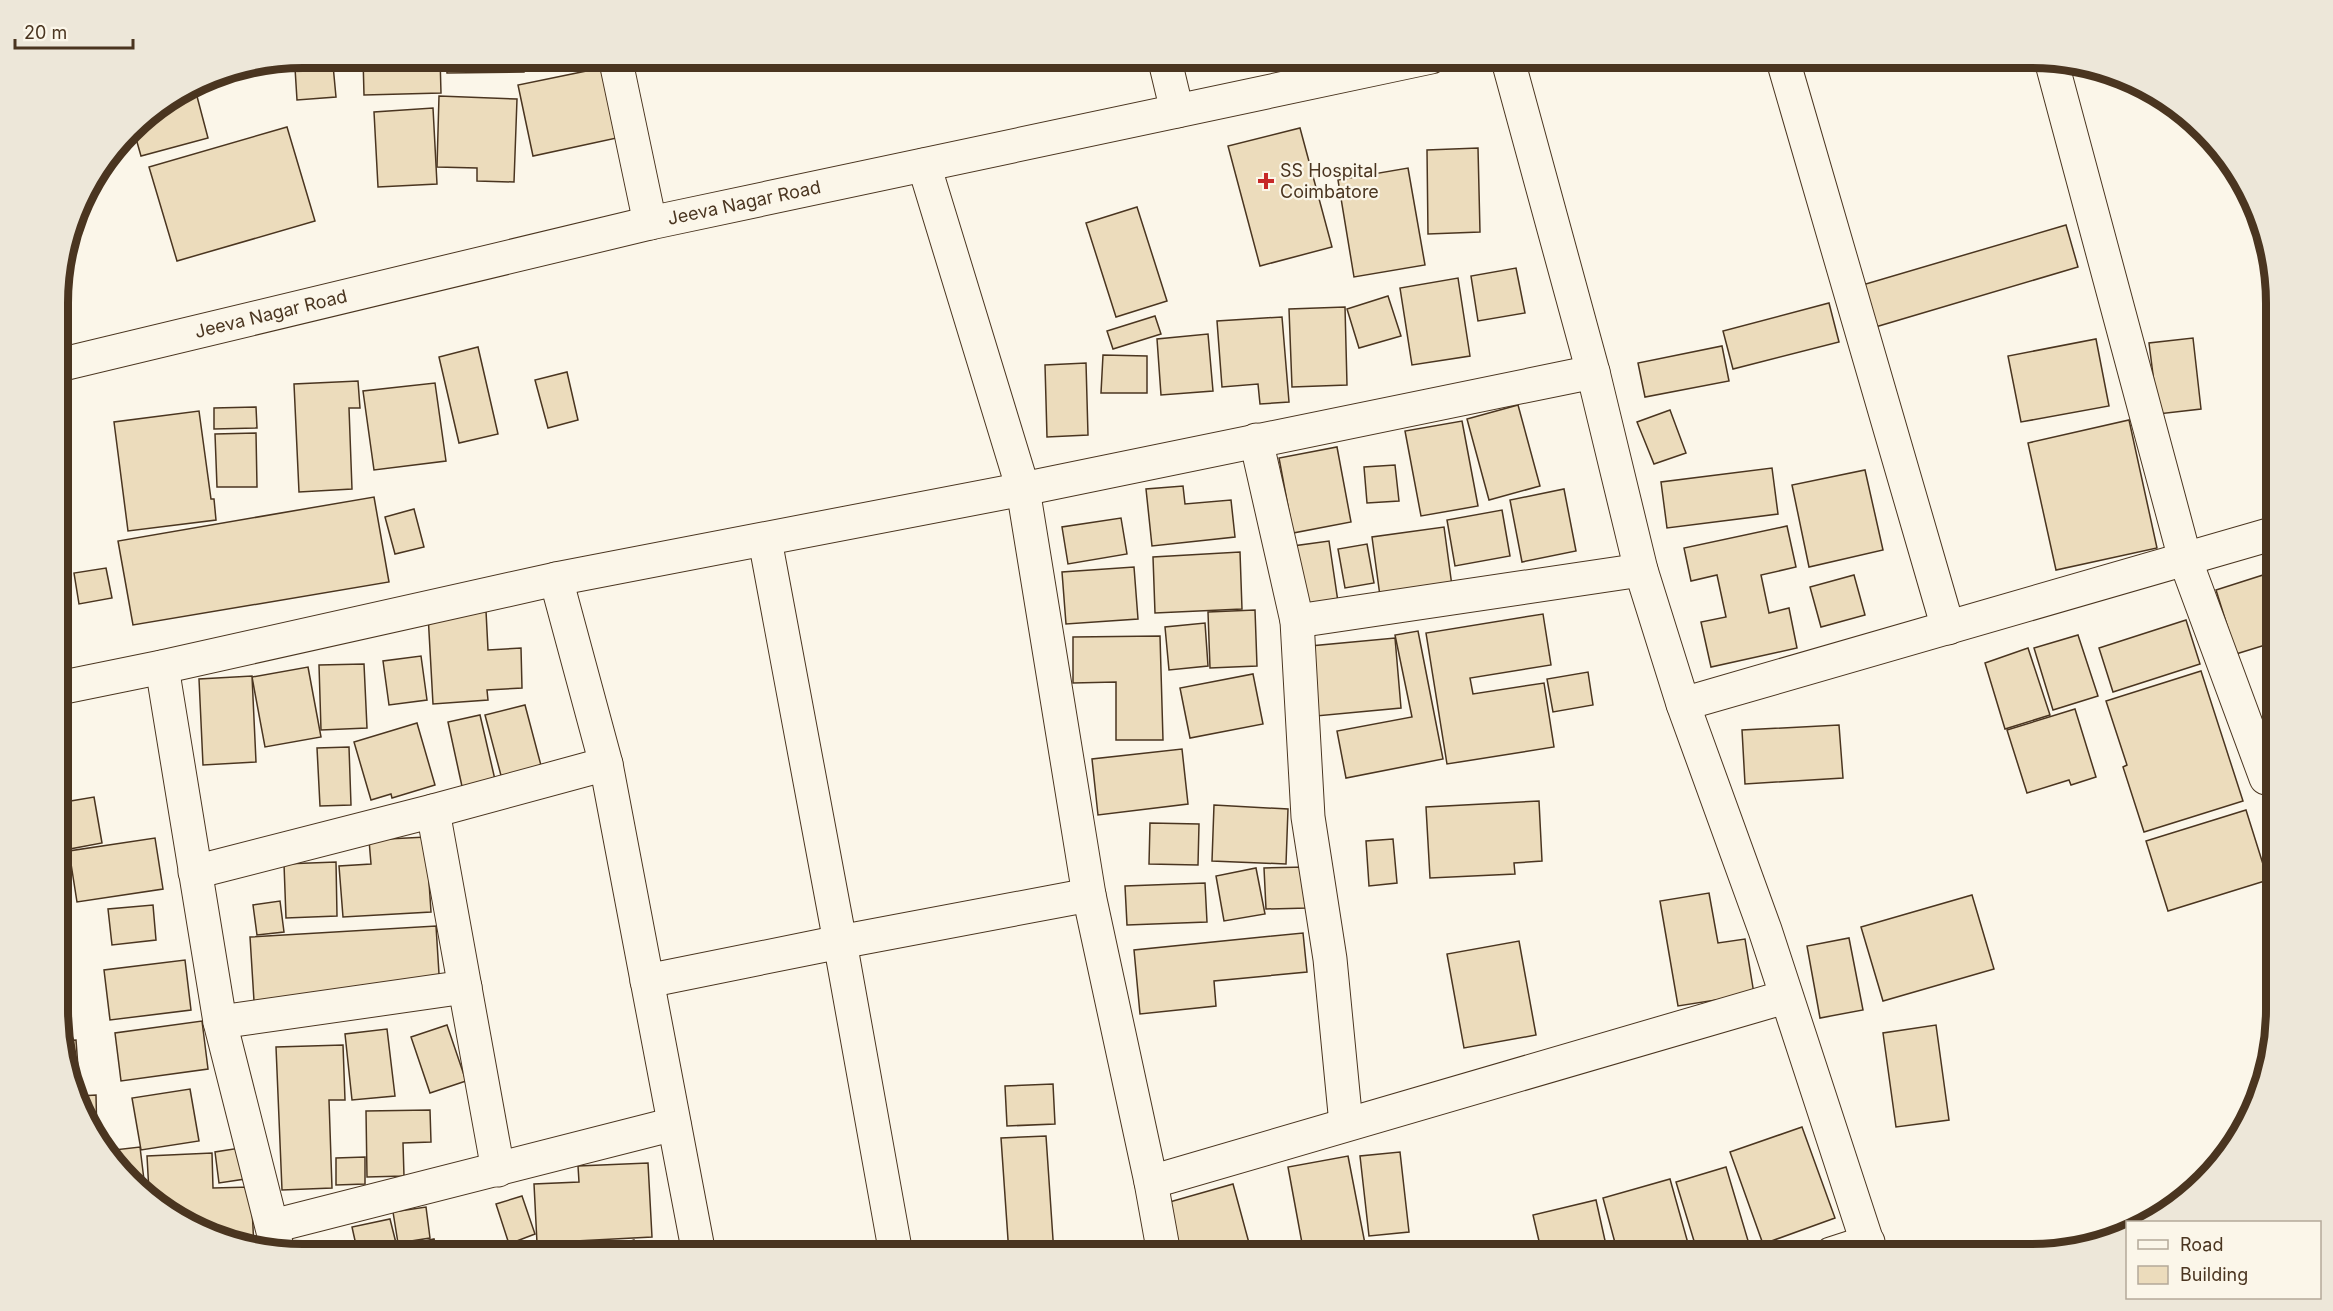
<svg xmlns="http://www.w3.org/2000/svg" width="2333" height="1311" font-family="Inter,sans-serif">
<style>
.building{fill:#ecdcbc;stroke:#4a3520;stroke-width:1.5}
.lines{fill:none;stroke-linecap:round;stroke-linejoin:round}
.minor-casing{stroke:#4a3520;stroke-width:35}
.minor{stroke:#fbf6e9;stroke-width:33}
.poi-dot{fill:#c62828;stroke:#fbf6e9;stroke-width:2}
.labels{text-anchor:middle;stroke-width:4.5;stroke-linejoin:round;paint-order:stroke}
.poi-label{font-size:18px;fill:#4a3520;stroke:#fbf6e9;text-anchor:start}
.street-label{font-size:18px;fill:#4a3520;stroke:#fbf6e9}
.rim{fill:none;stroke:#4a3520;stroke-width:8}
</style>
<rect width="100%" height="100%" fill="#fbf6e9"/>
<g class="building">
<path d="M 363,57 L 440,57 L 441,93 L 364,95 Z"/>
<path d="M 446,57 L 598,57 L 598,62 L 524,63 L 524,72 L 447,73 Z"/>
<rect x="927" y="57" width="132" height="9"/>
<path d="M 333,65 L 336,97 L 297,100 L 295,68 Z"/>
<path d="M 611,66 L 626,136 L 533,156 L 518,85 Z"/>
<path d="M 194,85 L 208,138 L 141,156 L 133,128 L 140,118 Z"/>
<path d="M 439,96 L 517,99 L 514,182 L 477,181 L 477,168 L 437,167 Z"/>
<path d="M 433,108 L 437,184 L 378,187 L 374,112 Z"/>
<path d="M 287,127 L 315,221 L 177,261 L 149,167 Z"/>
<path d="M 1300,128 L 1332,247 L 1260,266 L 1228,146 Z"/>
<path d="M 1478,148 L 1480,232 L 1428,234 L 1427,150 Z"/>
<path d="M 1408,168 L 1425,265 L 1354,277 L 1338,180 Z"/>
<path d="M 1137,207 L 1167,301 L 1116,317 L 1086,223 Z"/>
<path d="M 2066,225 L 2078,267 L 1872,328 L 1859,286 Z"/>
<path d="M 1516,268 L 1525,313 L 1478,321 L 1471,276 Z"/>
<path d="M 1458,278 L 1470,356 L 1412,365 L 1400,288 Z"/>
<path d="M 1388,296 L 1401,336 L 1359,348 L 1347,309 Z"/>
<path d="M 1829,303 L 1839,342 L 1733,369 L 1723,331 Z"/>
<path d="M 1345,307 L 1347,385 L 1292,387 L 1289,309 Z"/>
<path d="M 1155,316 L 1161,334 L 1113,349 L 1107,331 Z"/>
<path d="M 1282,317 L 1289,402 L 1260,404 L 1258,384 L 1222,387 L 1217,321 Z"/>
<path d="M 1208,334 L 1213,391 L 1161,395 L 1157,339 Z"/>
<path d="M 2193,338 L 2201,409 L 2158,414 L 2149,343 Z"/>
<path d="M 2096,339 L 2109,406 L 2021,422 L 2008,356 Z"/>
<path d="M 1722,346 L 1729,381 L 1645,397 L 1638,363 Z"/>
<path d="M 478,347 L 498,434 L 459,443 L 439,357 Z"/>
<path d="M 1103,355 L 1147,356 L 1147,393 L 1101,393 Z"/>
<path d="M 1086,363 L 1088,435 L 1047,437 L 1045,365 Z"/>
<path d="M 567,372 L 578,420 L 548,428 L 535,380 Z"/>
<path d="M 358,381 L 360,408 L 349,408 L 352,489 L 299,492 L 294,384 Z"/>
<path d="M 435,383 L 446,461 L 374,470 L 363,391 Z"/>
<path d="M 1518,405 L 1540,486 L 1489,500 L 1467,419 Z"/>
<path d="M 256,407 L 257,428 L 214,429 L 214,408 Z"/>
<path d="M 1670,410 L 1686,453 L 1654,464 L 1637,422 Z"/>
<path d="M 199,411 L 211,499 L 214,499 L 216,520 L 128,531 L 114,422 Z"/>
<path d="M 2129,420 L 2157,548 L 2056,570 L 2028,443 Z"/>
<path d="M 1462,421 L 1478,506 L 1421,516 L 1405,431 Z"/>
<path d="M 256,433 L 257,487 L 217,487 L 215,434 Z"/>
<path d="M 1337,447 L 1351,522 L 1293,533 L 1279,458 Z"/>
<path d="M 1395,465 L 1399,501 L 1367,503 L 1364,467 Z"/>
<path d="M 1772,468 L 1778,514 L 1667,528 L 1661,482 Z"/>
<path d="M 1865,470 L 1883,550 L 1809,567 L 1792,485 Z"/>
<path d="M 1183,486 L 1185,504 L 1231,500 L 1235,537 L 1152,546 L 1146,489 Z"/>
<path d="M 1564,489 L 1576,551 L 1522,562 L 1510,500 Z"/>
<path d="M 374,497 L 389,582 L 133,625 L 118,541 Z"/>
<path d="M 414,509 L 424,547 L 395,554 L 385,517 Z"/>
<path d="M 1502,510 L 1510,556 L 1455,566 L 1447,520 Z"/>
<path d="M 1121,518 L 1127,554 L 1068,564 L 1062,527 Z"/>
<path d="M 1787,526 L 1796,567 L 1761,575 L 1769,613 L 1789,608 L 1797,648 L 1711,667 L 1701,622 L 1726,617 L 1717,575 L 1691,581 L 1684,548 Z"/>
<path d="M 1444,527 L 1452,586 L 1380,596 L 1372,537 Z"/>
<path d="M 1329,541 L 1338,602 L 1302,608 L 1293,546 Z"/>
<path d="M 1367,544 L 1374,583 L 1345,588 L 1338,549 Z"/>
<path d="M 1240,552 L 1242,609 L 1155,613 L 1153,557 Z"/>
<path d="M 1134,567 L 1138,619 L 1066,624 L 1062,572 Z"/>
<path d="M 106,568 L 112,598 L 79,604 L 74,573 Z"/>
<path d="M 1854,575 L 1865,615 L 1821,627 L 1810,587 Z"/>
<path d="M 2263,575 L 2275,614 L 2275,642 L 2236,654 L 2216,590 Z"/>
<path d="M 1255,610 L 1257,666 L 1210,668 L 1208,612 Z"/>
<path d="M 486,611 L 488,650 L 521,648 L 522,688 L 487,690 L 488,700 L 433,704 L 428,614 Z"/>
<path d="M 1543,614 L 1551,665 L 1470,678 L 1473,694 L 1544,683 L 1554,747 L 1447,764 L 1426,633 Z"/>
<path d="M 2186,620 L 2200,664 L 2113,692 L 2099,648 Z"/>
<path d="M 1205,623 L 1208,666 L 1169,670 L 1165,627 Z"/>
<path d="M 1418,631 L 1443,759 L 1346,778 L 1337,731 L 1412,717 L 1395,635 Z"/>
<path d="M 2078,635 L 2098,696 L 2053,710 L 2034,648 Z"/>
<path d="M 1160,636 L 1163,740 L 1116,740 L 1116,682 L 1073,683 L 1073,637 Z"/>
<path d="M 1395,638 L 1401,708 L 1316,716 L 1310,646 Z"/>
<path d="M 2028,648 L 2050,715 L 2005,729 L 1985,663 Z"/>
<path d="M 421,656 L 427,700 L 389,705 L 383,661 Z"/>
<path d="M 364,664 L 367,728 L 321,730 L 319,665 Z"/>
<path d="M 308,667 L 321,737 L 265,747 L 252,677 Z"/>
<path d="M 2201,671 L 2243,801 L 2144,832 L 2123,767 L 2127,765 L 2106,701 Z"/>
<path d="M 1588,672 L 1593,705 L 1553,712 L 1547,679 Z"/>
<path d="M 1253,674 L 1263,724 L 1190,738 L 1180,688 Z"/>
<path d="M 252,676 L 256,762 L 203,765 L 199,679 Z"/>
<path d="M 525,705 L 543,773 L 503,783 L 485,715 Z"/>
<path d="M 2075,709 L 2096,777 L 2071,785 L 2069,780 L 2027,793 L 2007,730 Z"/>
<path d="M 480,715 L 496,784 L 463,791 L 448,722 Z"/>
<path d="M 417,723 L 435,785 L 392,798 L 391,794 L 371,800 L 354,742 Z"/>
<path d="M 1839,725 L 1843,778 L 1745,784 L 1742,730 Z"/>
<path d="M 349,747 L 351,805 L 320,806 L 317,748 Z"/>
<path d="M 1182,749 L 1188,804 L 1098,815 L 1092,759 Z"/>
<path d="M 94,797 L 102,843 L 59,851 L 59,803 Z"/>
<path d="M 1539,801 L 1542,861 L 1514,863 L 1515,874 L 1430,878 L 1426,807 Z"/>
<path d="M 1214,805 L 1288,809 L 1286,864 L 1212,861 Z"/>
<path d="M 2246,810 L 2268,880 L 2168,911 L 2146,841 Z"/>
<path d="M 1150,823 L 1199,824 L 1198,865 L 1149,864 Z"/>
<path d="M 426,837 L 431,912 L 343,917 L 339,866 L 371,864 L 369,840 Z"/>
<path d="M 155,838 L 163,889 L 77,902 L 69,851 Z"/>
<path d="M 1393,839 L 1397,883 L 1369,886 L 1366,841 Z"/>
<path d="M 336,862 L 337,916 L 286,918 L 284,864 Z"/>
<path d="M 1306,867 L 1307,908 L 1266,909 L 1264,868 Z"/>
<path d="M 1256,868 L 1265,914 L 1224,921 L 1216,876 Z"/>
<path d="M 1205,883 L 1207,922 L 1127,925 L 1125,886 Z"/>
<path d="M 1709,893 L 1718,943 L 1745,939 L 1754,994 L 1678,1006 L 1660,901 Z"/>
<path d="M 1972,895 L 1994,969 L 1883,1001 L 1861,927 Z"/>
<path d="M 280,901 L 284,932 L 257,935 L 253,905 Z"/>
<path d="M 153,905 L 156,940 L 112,945 L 108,909 Z"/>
<path d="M 436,926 L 440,990 L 254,1001 L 250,937 Z"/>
<path d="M 1303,933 L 1307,972 L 1214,981 L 1216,1006 L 1140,1014 L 1134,950 Z"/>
<path d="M 1849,938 L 1863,1010 L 1820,1018 L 1807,946 Z"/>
<path d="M 1519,941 L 1536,1035 L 1464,1048 L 1447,954 Z"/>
<path d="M 59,950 L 63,950 L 64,995 L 59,995 Z"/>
<path d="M 185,960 L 191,1010 L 110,1020 L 104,970 Z"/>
<path d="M 202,1021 L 208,1069 L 121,1081 L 115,1033 Z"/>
<path d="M 447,1025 L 466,1081 L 430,1093 L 411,1037 Z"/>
<path d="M 1936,1025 L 1949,1120 L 1896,1127 L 1883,1033 Z"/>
<path d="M 387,1029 L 395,1096 L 352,1100 L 345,1034 Z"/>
<path d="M 76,1040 L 78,1067 L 70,1068 L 59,1041 Z"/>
<path d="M 343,1045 L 345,1100 L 329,1100 L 332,1188 L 282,1190 L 276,1047 Z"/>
<path d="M 1053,1084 L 1055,1124 L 1007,1126 L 1005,1086 Z"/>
<path d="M 190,1089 L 199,1141 L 141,1150 L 132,1098 Z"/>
<path d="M 96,1095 L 97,1140 L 80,1096 Z"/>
<path d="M 430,1110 L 431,1142 L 403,1143 L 404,1176 L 367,1177 L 366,1111 Z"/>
<path d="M 1802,1127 L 1835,1218 L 1763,1244 L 1730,1152 Z"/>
<path d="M 1046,1136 L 1054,1254 L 1009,1254 L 1001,1138 Z"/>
<path d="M 140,1147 L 145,1188 L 105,1151 Z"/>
<path d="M 240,1148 L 245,1179 L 219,1183 L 215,1152 Z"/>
<path d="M 1400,1152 L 1409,1232 L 1369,1236 L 1360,1156 Z"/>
<path d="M 212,1153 L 213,1188 L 251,1187 L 254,1248 L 239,1246 L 180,1221 L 178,1219 L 177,1209 L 168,1210 L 149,1192 L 147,1156 Z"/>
<path d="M 1348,1156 L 1366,1249 L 1345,1254 L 1304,1254 L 1288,1167 Z"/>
<path d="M 365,1157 L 365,1184 L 336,1185 L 336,1158 Z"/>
<path d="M 648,1163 L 652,1237 L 537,1243 L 534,1184 L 579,1182 L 578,1166 Z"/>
<path d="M 1726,1167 L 1752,1254 L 1698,1254 L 1676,1182 Z"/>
<path d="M 1670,1179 L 1691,1254 L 1618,1254 L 1603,1198 Z"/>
<path d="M 1233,1184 L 1252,1254 L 1180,1254 L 1166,1203 Z"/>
<path d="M 522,1196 L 535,1234 L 509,1244 L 496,1204 Z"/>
<path d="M 1596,1200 L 1608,1254 L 1542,1254 L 1533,1215 Z"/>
<path d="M 426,1207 L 430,1238 L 398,1243 L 393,1212 Z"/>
<path d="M 390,1219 L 397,1247 L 434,1239 L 438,1254 L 358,1254 L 352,1227 Z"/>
<path d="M 634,1240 L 639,1254 L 590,1254 Z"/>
<path d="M 2011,1248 L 2013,1254 L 1995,1254 Z"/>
</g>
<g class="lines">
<defs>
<g id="minor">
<path d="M 615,57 L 650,223"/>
<path d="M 1164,57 L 1177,111"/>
<path d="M 1507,57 L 1593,372 L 1641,570 L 1683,704 L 1765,930 L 1871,1254"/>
<path d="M 1782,57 L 1948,628"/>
<path d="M 2051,60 L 2185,559 L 2266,778"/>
<path d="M 924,165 L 1023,489 L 1089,895 L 1151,1182 L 1164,1254"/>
<path id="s1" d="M 59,365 L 650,223 L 1431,57"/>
<path d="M 1256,440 L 1297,621 L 1308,817 L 1330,959 L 1346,1124"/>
<path d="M 765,540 L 840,942 L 896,1254"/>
<path d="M 556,579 L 606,764 L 699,1254"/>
<path d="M 1297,621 L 1641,570"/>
<path d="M 162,667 L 220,1022 L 278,1251"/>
<path d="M 59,688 L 162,667 L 556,579 L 1023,489 L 1593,372"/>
<path d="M 1683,704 L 2275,533"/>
<path d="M 433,811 L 498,1170"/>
<path d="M 195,872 L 433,811 L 606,764"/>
<path d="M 647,981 L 840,942 L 1089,895"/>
<path d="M 220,1022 L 465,987"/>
<path d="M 1151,1182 L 1785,997"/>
<path d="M 273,1226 L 674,1124"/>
<path d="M 1831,1254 L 1868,1242"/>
</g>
</defs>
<use href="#minor" class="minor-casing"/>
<use href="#minor" class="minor"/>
</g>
<path class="poi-dot" d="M1263 172h6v6h6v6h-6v6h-6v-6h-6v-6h6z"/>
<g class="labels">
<g class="poi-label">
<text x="1280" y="177">SS Hospital<tspan x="1280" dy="21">Coimbatore</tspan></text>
</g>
<g class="street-label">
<text dy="6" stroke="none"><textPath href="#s1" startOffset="704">Jeeva Nagar Road</textPath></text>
<text dy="6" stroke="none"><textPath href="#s1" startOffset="218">Jeeva Nagar Road</textPath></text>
</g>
</g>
<path d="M0 0H2333V1311H0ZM303 68H2031A235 235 0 0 1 2266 303V1009A235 235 0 0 1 2031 1244H303A235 235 0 0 1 68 1009V303A235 235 0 0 1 303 68Z" fill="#ede7d9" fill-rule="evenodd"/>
<path class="rim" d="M303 68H2031A235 235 0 0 1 2266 303V1009A235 235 0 0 1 2031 1244H303A235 235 0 0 1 68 1009V303A235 235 0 0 1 303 68Z"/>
<rect x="2126" y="1221" width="195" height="78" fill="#fbf6e9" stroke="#b4a999" stroke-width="1.5"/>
<rect x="2138" y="1240" width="30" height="9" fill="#fbf6e9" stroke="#b4a999" stroke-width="1.5"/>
<text x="2180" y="1251" font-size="18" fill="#4a3520">Road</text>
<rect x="2138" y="1266" width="30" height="18" fill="#ecdcbc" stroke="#b4a999" stroke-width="1.5"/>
<text x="2180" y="1281" font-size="18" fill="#4a3520">Building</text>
<path d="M15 39v9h118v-9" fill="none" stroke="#4a3520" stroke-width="3"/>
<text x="24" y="39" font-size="18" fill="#4a3520" stroke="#fbf6e9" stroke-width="4.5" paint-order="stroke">20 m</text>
</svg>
